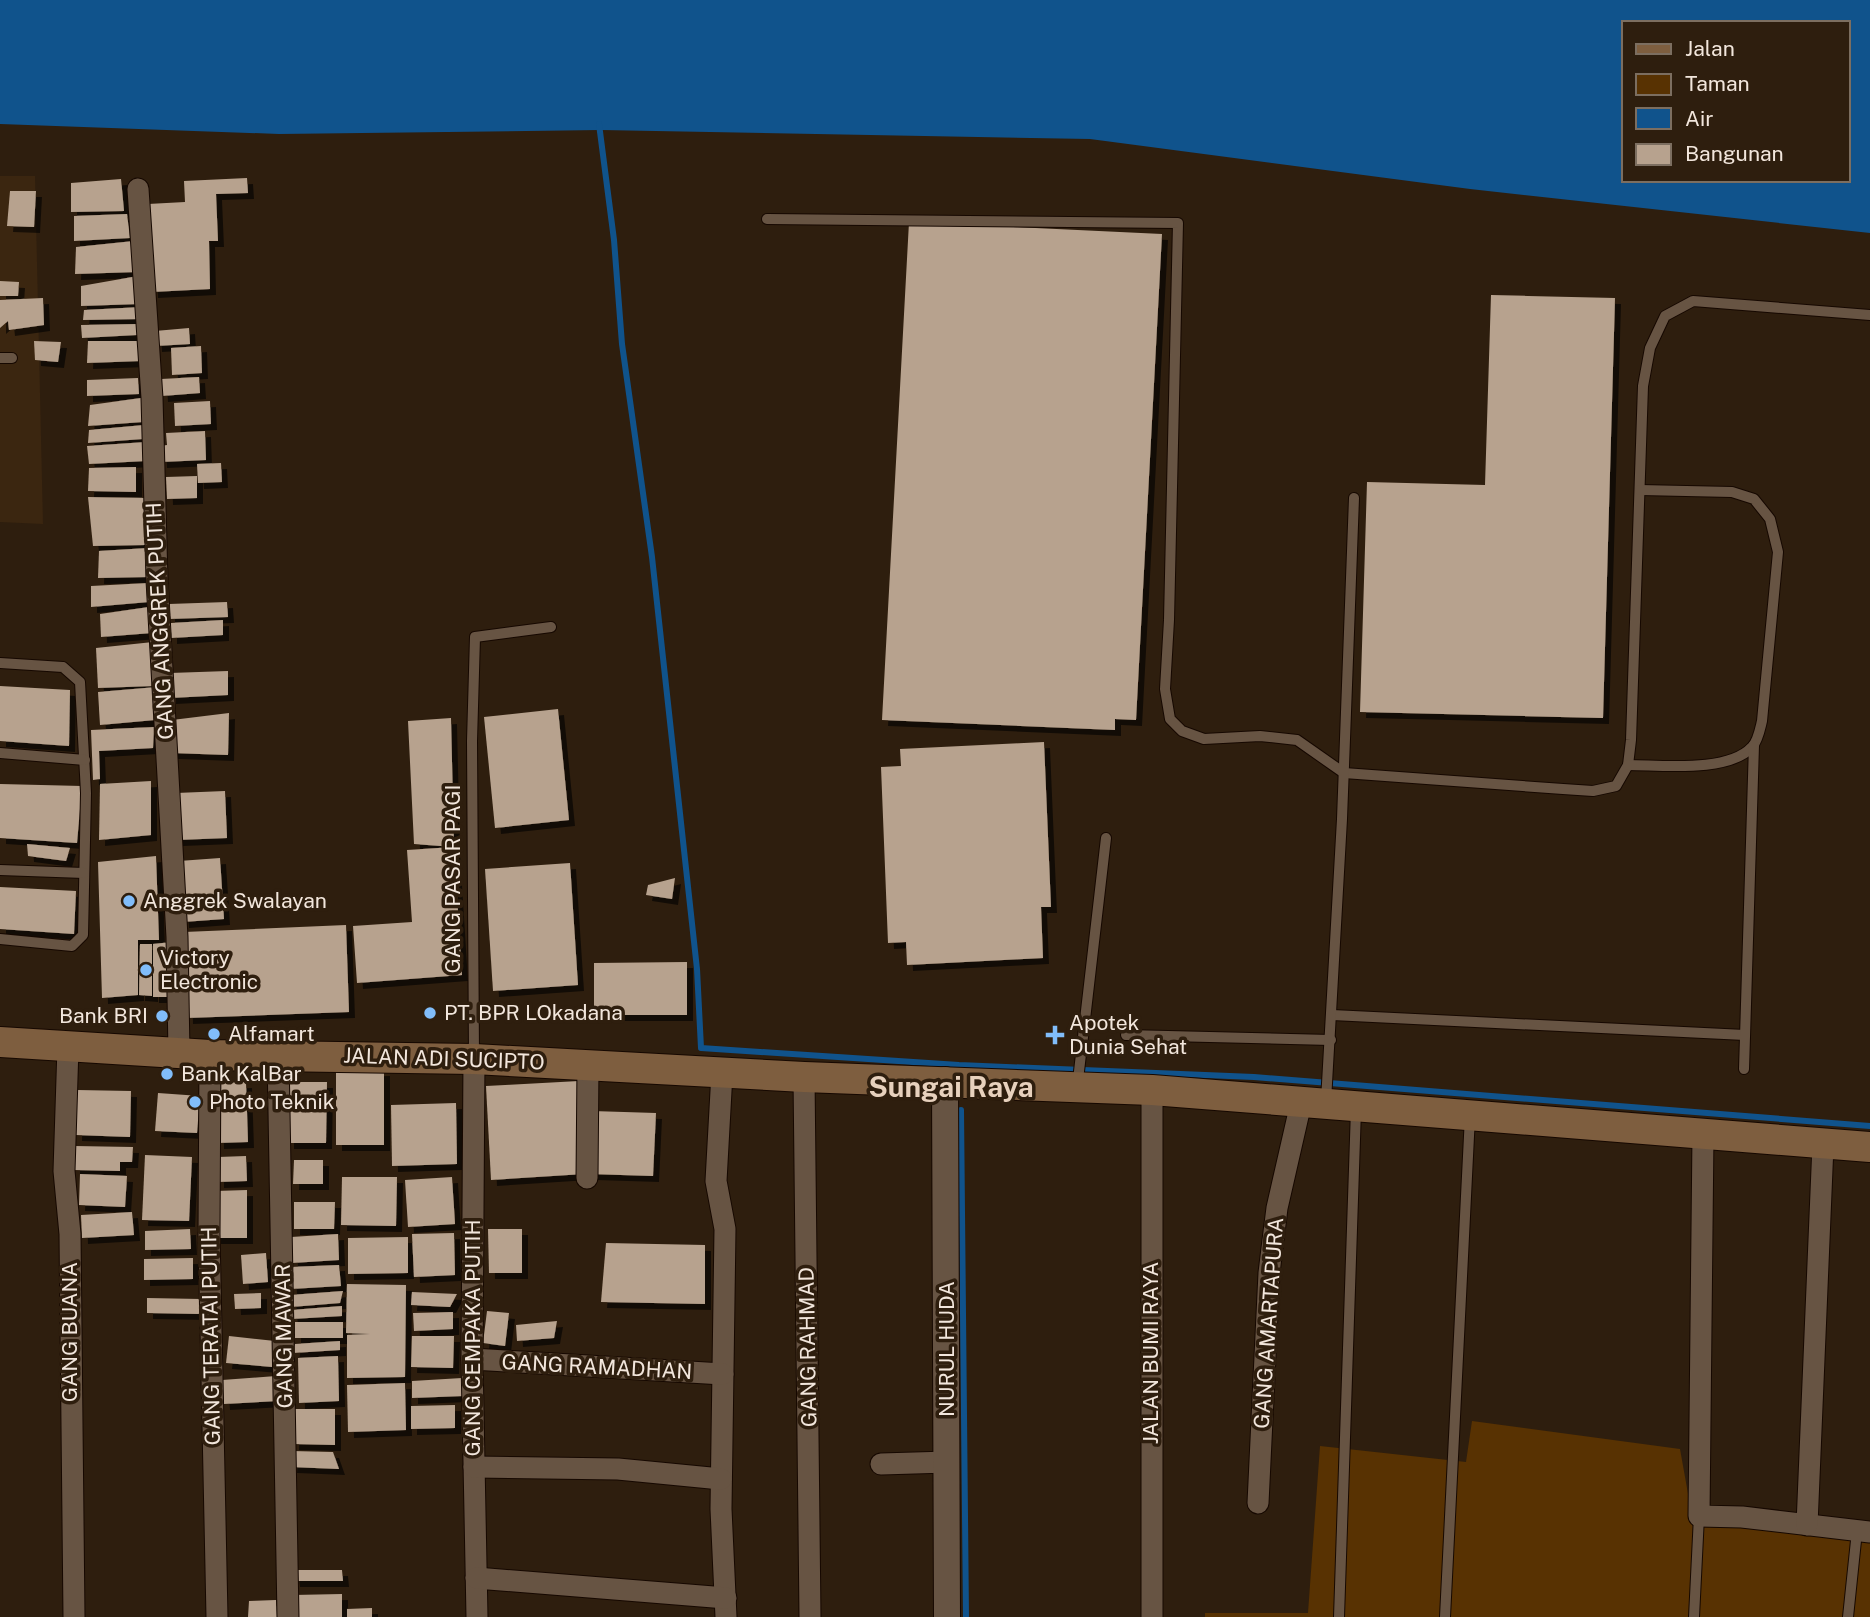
<svg xmlns="http://www.w3.org/2000/svg" width="1870" height="1617" font-family="'Public Sans',sans-serif">
<style>
.built{fill:#3b2610}
.green{fill:#583202}
.water{fill:#10538c;fill-rule:evenodd}
.lines{fill:none;stroke-linecap:round;stroke-linejoin:round}
.stream{stroke:#10538c;stroke-width:6}
.building{fill:#b7a28e;filter:url(#shadow)}
.service-casing{stroke:#160800;stroke-width:12}
.minor-casing{stroke:#160800;stroke-width:23}
.tertiary-casing{stroke:#160800;stroke-width:28}
.secondary-casing{stroke:#160800;stroke-width:32}
.service{stroke:#675443;stroke-width:10}
.minor{stroke:#675443;stroke-width:21}
.tertiary{stroke:#675443;stroke-width:26}
.secondary{stroke:#7e5e3f;stroke-width:30}
.poi-dot{fill:#81bdfa;stroke:#2e1e0e;stroke-width:2.5}
.labels{text-anchor:middle;stroke-width:7;stroke-linejoin:round;paint-order:stroke}
.street-label{font-size:21px;fill:#f2e6dc;stroke:#2e1e0e}
.poi-label{font-size:21px;fill:#f2e6dc;stroke:#2e1e0e;text-anchor:start}
.district-label{font-size:28px;font-weight:bold;fill:#e7d1bd;stroke:#2e1e0e}
</style>
<defs>
<filter id="shadow"><feDropShadow dx="6" dy="6" stdDeviation="0" flood-color="#0009"/></filter>
</defs>
<rect width="100%" height="100%" fill="#2e1e0e"/>
<path class="built" d="M 0,176 L 35,176 L 43,524 L 0,522 Z"/>
<path class="green" d="M 1472,1421 L 1680,1449 L 1692,1516 L 1870,1526 L 1870,1617 L 1205,1617 L 1205,1613 L 1308,1613 L 1320,1446 L 1466,1462 Z"/>
<path class="water" d="M 0,0 L 1870,0 L 1870,233 L 1470,189 L 1090,139 L 601,130 L 279,134 L 0,124 ZM 1623,23 L 1847,23 L 1847,180 L 1623,180 Z"/>
<g class="lines">
<g class="stream">
<path d="M 599,124 L 614,240 L 622,344 L 652,557 L 697,969 L 701,1048 L 959,1065 L 1254,1077 L 1870,1126"/>
<path d="M 961,1110 L 966,1617"/>
</g>
</g>
<g class="building">
<path d="M 247,178 L 248,193 L 216,194 L 218,241 L 209,241 L 210,289 L 152,292 L 148,204 L 185,202 L 184,181 Z"/>
<path d="M 121,179 L 124,211 L 71,212 L 71,183 Z"/>
<path d="M 10,191 L 36,191 L 34,227 L 7,226 Z"/>
<path d="M 127,214 L 130,238 L 74,241 L 74,216 Z"/>
<path d="M 909,222 L 1162,234 L 1136,720 L 1115,719 L 1115,730 L 882,720 Z"/>
<path d="M 134,241 L 137,272 L 75,274 L 76,247 Z"/>
<path d="M 138,276 L 139,304 L 81,306 L 81,286 Z"/>
<path d="M 0,281 L 19,282 L 18,296 L 0,296 Z"/>
<path d="M 1491,295 L 1615,298 L 1603,718 L 1360,712 L 1367,482 L 1485,485 Z"/>
<path d="M 43,298 L 44,325 L 9,330 L 8,321 L 0,328 L 0,300 Z"/>
<path d="M 142,307 L 141,319 L 83,320 L 84,310 Z"/>
<path d="M 138,324 L 137,335 L 82,338 L 81,325 Z"/>
<path d="M 189,328 L 190,344 L 156,346 L 155,331 Z"/>
<path d="M 34,341 L 61,342 L 58,362 L 35,360 Z"/>
<path d="M 88,341 L 139,341 L 141,361 L 87,363 Z"/>
<path d="M 201,346 L 202,373 L 172,375 L 171,348 Z"/>
<path d="M 199,377 L 200,393 L 162,396 L 161,379 Z"/>
<path d="M 138,378 L 139,394 L 87,396 L 87,380 Z"/>
<path d="M 141,398 L 143,422 L 88,426 L 90,405 Z"/>
<path d="M 210,401 L 211,424 L 175,426 L 174,403 Z"/>
<path d="M 144,425 L 143,439 L 88,443 L 89,430 Z"/>
<path d="M 205,431 L 206,460 L 161,462 L 160,446 L 167,445 L 166,433 Z"/>
<path d="M 146,442 L 146,461 L 89,464 L 87,446 Z"/>
<path d="M 221,463 L 222,482 L 198,483 L 197,464 Z"/>
<path d="M 136,467 L 136,492 L 88,491 L 89,468 Z"/>
<path d="M 197,476 L 197,498 L 167,499 L 166,477 Z"/>
<path d="M 88,497 L 146,498 L 145,545 L 93,546 Z"/>
<path d="M 148,548 L 149,577 L 98,578 L 99,551 Z"/>
<path d="M 148,583 L 149,602 L 91,607 L 91,586 Z"/>
<path d="M 227,602 L 228,617 L 169,619 L 169,604 Z"/>
<path d="M 149,607 L 152,633 L 101,637 L 100,614 Z"/>
<path d="M 223,620 L 223,635 L 171,638 L 171,623 Z"/>
<path d="M 153,642 L 153,686 L 98,688 L 96,648 Z"/>
<path d="M 228,671 L 228,695 L 170,698 L 170,673 Z"/>
<path d="M 0,686 L 70,690 L 69,746 L 0,741 Z"/>
<path d="M 157,687 L 155,720 L 100,725 L 98,692 Z"/>
<path d="M 558,709 L 569,820 L 495,828 L 484,717 Z"/>
<path d="M 229,713 L 228,755 L 172,753 L 172,720 Z"/>
<path d="M 451,718 L 454,847 L 462,975 L 357,983 L 353,926 L 412,922 L 407,850 L 454,847 L 414,844 L 408,721 Z"/>
<path d="M 154,727 L 153,748 L 99,751 L 100,779 L 93,780 L 91,730 Z"/>
<path d="M 1044,742 L 1051,907 L 1041,907 L 1043,958 L 907,965 L 906,942 L 888,943 L 881,767 L 901,766 L 900,749 Z"/>
<path d="M 151,781 L 151,835 L 99,840 L 100,784 Z"/>
<path d="M 0,784 L 82,786 L 77,843 L 0,838 Z"/>
<path d="M 225,791 L 227,838 L 177,840 L 176,793 Z"/>
<path d="M 27,844 L 70,848 L 66,861 L 28,856 Z"/>
<path d="M 156,856 L 159,940 L 138,940 L 138,995 L 102,998 L 98,862 Z"/>
<path d="M 220,858 L 224,919 L 183,922 L 179,861 Z"/>
<path d="M 570,863 L 578,985 L 493,991 L 485,869 Z"/>
<path d="M 675,878 L 672,899 L 646,895 L 648,885 Z"/>
<path d="M 0,887 L 76,891 L 74,934 L 0,929 Z"/>
<path d="M 346,925 L 349,1012 L 187,1018 L 184,932 Z"/>
<path d="M 172,942 L 173,997 L 153,997 L 153,944 Z"/>
<path d="M 140,944 L 152,944 L 152,996 L 139,995 Z"/>
<path d="M 687,962 L 687,1015 L 594,1015 L 594,963 Z"/>
<path d="M 384,1070 L 384,1145 L 336,1145 L 336,1071 Z"/>
<path d="M 579,1081 L 584,1174 L 491,1180 L 486,1086 Z"/>
<path d="M 246,1082 L 248,1142 L 218,1143 L 217,1083 Z"/>
<path d="M 288,1082 L 327,1082 L 326,1143 L 288,1143 Z"/>
<path d="M 77,1090 L 131,1091 L 130,1137 L 76,1135 Z"/>
<path d="M 158,1093 L 200,1096 L 197,1133 L 155,1131 Z"/>
<path d="M 456,1103 L 457,1164 L 392,1166 L 391,1105 Z"/>
<path d="M 592,1111 L 656,1113 L 653,1176 L 590,1174 Z"/>
<path d="M 74,1146 L 133,1147 L 132,1162 L 120,1162 L 120,1171 L 74,1170 Z"/>
<path d="M 145,1155 L 192,1157 L 189,1221 L 142,1220 Z"/>
<path d="M 246,1156 L 247,1181 L 218,1182 L 218,1157 Z"/>
<path d="M 294,1160 L 323,1160 L 323,1184 L 293,1184 Z"/>
<path d="M 80,1174 L 127,1176 L 125,1207 L 79,1205 Z"/>
<path d="M 342,1177 L 397,1177 L 396,1226 L 341,1225 Z"/>
<path d="M 452,1177 L 455,1224 L 408,1227 L 405,1180 Z"/>
<path d="M 247,1190 L 247,1238 L 215,1238 L 215,1191 Z"/>
<path d="M 294,1202 L 335,1202 L 334,1229 L 294,1229 Z"/>
<path d="M 132,1212 L 134,1235 L 82,1238 L 81,1215 Z"/>
<path d="M 190,1229 L 191,1249 L 145,1250 L 145,1231 Z"/>
<path d="M 488,1229 L 522,1229 L 522,1273 L 489,1273 Z"/>
<path d="M 454,1233 L 455,1275 L 414,1277 L 412,1234 Z"/>
<path d="M 338,1234 L 339,1260 L 292,1263 L 291,1237 Z"/>
<path d="M 408,1237 L 408,1273 L 348,1274 L 348,1238 Z"/>
<path d="M 606,1243 L 705,1245 L 705,1304 L 601,1302 Z"/>
<path d="M 266,1253 L 268,1282 L 243,1284 L 241,1255 Z"/>
<path d="M 193,1258 L 193,1279 L 144,1280 L 144,1259 Z"/>
<path d="M 339,1265 L 341,1286 L 291,1289 L 290,1267 Z"/>
<path d="M 347,1284 L 406,1285 L 405,1377 L 347,1378 L 347,1335 L 370,1334 L 346,1333 Z"/>
<path d="M 343,1291 L 340,1303 L 291,1307 L 290,1295 Z"/>
<path d="M 412,1292 L 457,1294 L 450,1307 L 411,1305 Z"/>
<path d="M 261,1293 L 261,1308 L 235,1309 L 234,1294 Z"/>
<path d="M 147,1298 L 201,1299 L 200,1314 L 147,1313 Z"/>
<path d="M 342,1306 L 342,1316 L 292,1319 L 291,1310 Z"/>
<path d="M 487,1311 L 509,1313 L 505,1346 L 483,1343 Z"/>
<path d="M 453,1312 L 453,1329 L 414,1331 L 413,1313 Z"/>
<path d="M 557,1321 L 554,1338 L 517,1341 L 516,1325 Z"/>
<rect x="295" y="1322" width="48" height="16"/>
<path d="M 229,1336 L 275,1341 L 272,1367 L 226,1363 Z"/>
<path d="M 412,1336 L 454,1336 L 453,1368 L 411,1367 Z"/>
<path d="M 340,1341 L 340,1350 L 293,1353 L 295,1344 Z"/>
<path d="M 338,1356 L 339,1401 L 299,1403 L 298,1358 Z"/>
<path d="M 276,1376 L 277,1401 L 224,1404 L 222,1380 Z"/>
<path d="M 462,1378 L 463,1396 L 412,1398 L 412,1381 Z"/>
<path d="M 405,1383 L 406,1430 L 348,1432 L 347,1385 Z"/>
<path d="M 455,1405 L 455,1428 L 411,1429 L 411,1406 Z"/>
<path d="M 294,1409 L 335,1409 L 335,1445 L 293,1444 Z"/>
<path d="M 292,1451 L 333,1452 L 339,1469 L 291,1467 Z"/>
<path d="M 293,1570 L 342,1570 L 343,1581 L 294,1581 Z"/>
<path d="M 342,1594 L 342,1617 L 294,1617 L 293,1595 Z"/>
<path d="M 276,1600 L 277,1617 L 248,1617 L 249,1601 Z"/>
<path d="M 372,1608 L 372,1617 L 347,1617 L 347,1609 Z"/>
</g>
<g class="lines">
<defs>
<g id="service">
<path d="M 767,219 L 1178,223 L 1169,620 L 1165,689 L 1170,719 L 1182,731 L 1204,739 L 1260,736 L 1297,740 L 1344,773 L 1563,789 L 1593,791 L 1616,786 L 1628,765 L 1631,740 L 1643,386 L 1650,348 L 1665,316 L 1693,301 L 1870,315"/>
<path d="M 0,358 L 12,358"/>
<path d="M 0,663 L 63,667 L 80,682 L 86,793 L 83,935 L 72,946 L 0,939"/>
<path d="M 0,753 L 85,760"/>
<path d="M 1628,765 C 1662,765 1728,773 1752,747 C 1758,741 1760,729 1762,721 L 1778,552 L 1770,519 L 1754,499 L 1732,492 L 1640,490"/>
<path d="M 0,870 L 84,873"/>
<path d="M 1332,1015 L 1745,1035"/>
<path d="M 1126,1035 L 1331,1040"/>
<path d="M 474,1056 L 472,741 L 475,637 L 551,627"/>
<path d="M 1744,1069 L 1754,745"/>
<path d="M 1078,1080 L 1106,838"/>
<path d="M 1326,1101 L 1342,819 L 1354,498"/>
<path d="M 1339,1617 L 1356,1109"/>
<path d="M 1445,1617 L 1470,1116"/>
<path d="M 1694,1617 L 1699,1516"/>
<path d="M 1848,1617 L 1857,1531"/>
</g>
<g id="minor">
<path d="M 138,189 L 152,398 L 157,580 L 177,937 L 179,1053"/>
<path d="M 68,1047 L 64,1171 L 70,1234 L 74,1617"/>
<path d="M 210,1055 L 209,1234 L 217,1617"/>
<path d="M 278,1055 L 288,1617"/>
<path d="M 474,1059 L 472,1359 L 477,1617"/>
<path d="M 722,1073 L 716,1181 L 725,1229 L 721,1509 L 726,1617"/>
<path d="M 804,1077 L 810,1617"/>
<path d="M 1703,1134 L 1699,1516 L 1742,1517 L 1870,1532"/>
<path d="M 587,1178 L 588,1065"/>
<path d="M 472,1359 L 723,1374"/>
<path d="M 881,1464 L 948,1462"/>
<path d="M 474,1467 L 618,1469 L 721,1479"/>
<path d="M 1258,1503 L 1269,1273 L 1277,1208 L 1301,1103"/>
<path d="M 1807,1525 L 1823,1145"/>
<path d="M 476,1578 L 726,1598"/>
<path d="M 1152,1617 L 1152,1090"/>
</g>
<path id="tertiary" d="M 945,1080 L 947,1617"/>
<path id="secondary" d="M 0,1042 L 210,1055 L 474,1059 L 804,1077 L 1152,1090 L 1870,1147"/>
</defs>
<use href="#service" class="service-casing"/>
<use href="#minor" class="minor-casing"/>
<use href="#tertiary" class="tertiary-casing"/>
<use href="#secondary" class="secondary-casing"/>
<use href="#service" class="service"/>
<use href="#minor" class="minor"/>
<use href="#tertiary" class="tertiary"/>
<use href="#secondary" class="secondary"/>
</g>
<g class="poi-dot">
<circle cx="129" cy="901" r="7"/>
<circle cx="146" cy="970" r="7"/>
<circle cx="430" cy="1013" r="7"/>
<circle cx="162" cy="1016" r="7"/>
<circle cx="214" cy="1034" r="7"/>
<path d="M1051.5 1024.5h7v7h7v7h-7v7h-7v-7h-7v-7h7z"/>
<circle cx="167" cy="1074" r="7"/>
<circle cx="195" cy="1102" r="7"/>
</g>
<g class="labels">
<g class="street-label">
<text transform="translate(160 621) rotate(-93)" y="7">GANG ANGGREK PUTIH</text>
<text transform="translate(453 879) rotate(-90)" y="7">GANG PASAR PAGI</text>
<text transform="translate(444 1059) rotate(2)" y="7">JALAN ADI SUCIPTO</text>
<text transform="translate(1269 1323) rotate(-86)" y="7">GANG AMARTAPURA</text>
<text transform="translate(70 1332) rotate(-90)" y="7">GANG BUANA</text>
<text transform="translate(211 1336) rotate(-91)" y="7">GANG TERATAI PUTIH</text>
<text transform="translate(284 1336) rotate(-91)" y="7">GANG MAWAR</text>
<text transform="translate(473 1338) rotate(-90)" y="7">GANG CEMPAKA PUTIH</text>
<text transform="translate(808 1347) rotate(-91)" y="7">GANG RAHMAD</text>
<text transform="translate(947 1349) rotate(-90)" y="7">NURUL HUDA</text>
<text transform="translate(1151 1353) rotate(-90)" y="7">JALAN BUMI RAYA</text>
<text transform="translate(597 1367) rotate(3)" y="7">GANG RAMADHAN</text>
</g>
<g class="poi-label">
<text x="143" y="908">Anggrek Swalayan</text>
<text x="160" y="965">Victory<tspan x="160" dy="24">Electronic</tspan></text>
<text x="444" y="1020">PT. BPR LOkadana</text>
<text x="148" y="1023" text-anchor="end">Bank BRI</text>
<text x="1069" y="1030">Apotek<tspan x="1069" dy="24">Dunia Sehat</tspan></text>
<text x="228" y="1041">Alfamart</text>
<text x="181" y="1081">Bank KalBar</text>
<text x="209" y="1109">Photo Teknik</text>
</g>
<g class="district-label">
<text x="951" y="1097">Sungai Raya</text>
</g>
</g>
<rect x="1622" y="21" width="228" height="161" fill="#2e1e0e" stroke="#7c6e60" stroke-width="2"/>
<rect x="1636" y="44" width="35" height="10" fill="#7e5e3f" stroke="#7c6e60" stroke-width="2"/>
<text x="1685" y="56" font-size="21" fill="#f2e6dc">Jalan</text>
<rect x="1636" y="74" width="35" height="21" fill="#583202" stroke="#7c6e60" stroke-width="2"/>
<text x="1685" y="91" font-size="21" fill="#f2e6dc">Taman</text>
<rect x="1636" y="108" width="35" height="21" fill="#10538c" stroke="#7c6e60" stroke-width="2"/>
<text x="1685" y="126" font-size="21" fill="#f2e6dc">Air</text>
<rect x="1636" y="144" width="35" height="21" fill="#b7a28e" stroke="#7c6e60" stroke-width="2"/>
<text x="1685" y="161" font-size="21" fill="#f2e6dc">Bangunan</text>
</svg>
